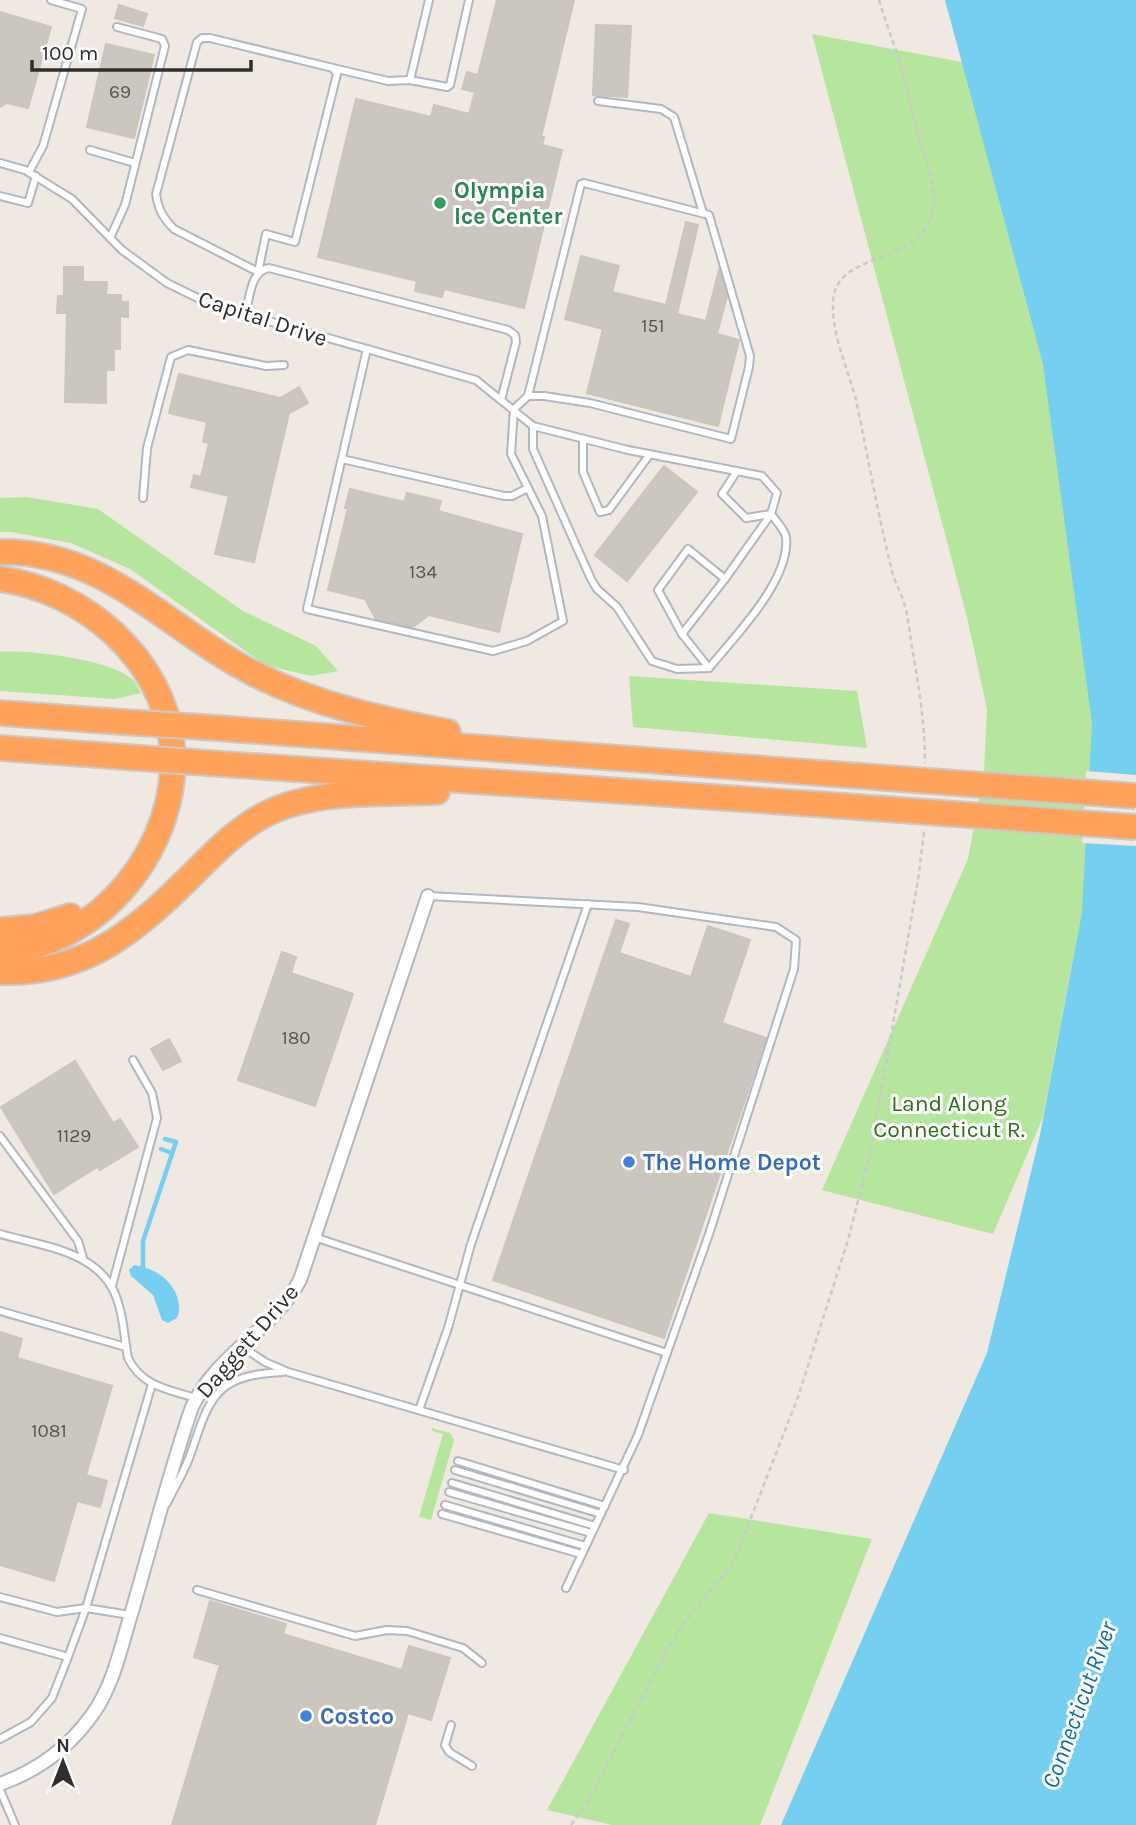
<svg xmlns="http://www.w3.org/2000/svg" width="1136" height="1825" font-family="Karla,sans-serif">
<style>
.green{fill:#b6e59e}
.water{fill:#75cff0}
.pier{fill:#efe9e1}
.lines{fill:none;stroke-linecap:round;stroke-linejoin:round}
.stream{stroke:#75cff0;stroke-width:4.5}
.building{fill:#cbc7bf;stroke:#cbc5ba;stroke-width:2}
.lane-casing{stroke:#b4b7c1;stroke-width:10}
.street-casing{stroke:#b4b7c1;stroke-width:16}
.highway-casing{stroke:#c9c9c9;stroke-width:28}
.path{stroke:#c9c9c9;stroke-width:2.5;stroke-dasharray:5 3.5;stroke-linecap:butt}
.lane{stroke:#fff;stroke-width:6}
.street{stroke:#fff;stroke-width:12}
.highway{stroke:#ffa35c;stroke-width:24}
.highway-bridge-casing{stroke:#c9c9c9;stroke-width:28;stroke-linecap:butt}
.highway-bridge{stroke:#ffa35c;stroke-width:24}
.leisure-dot{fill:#2e9e5b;stroke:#fff;stroke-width:2.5}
.shop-dot{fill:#3f7fe0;stroke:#fff;stroke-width:2.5}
.labels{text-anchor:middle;stroke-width:6;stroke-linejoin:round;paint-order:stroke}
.number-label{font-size:19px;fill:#555452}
.leisure-label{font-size:23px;font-weight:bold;fill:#27864d;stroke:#fff;text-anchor:start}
.street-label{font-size:23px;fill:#2e2e2e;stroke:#fff}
.park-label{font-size:23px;fill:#2c6e1b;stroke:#fff}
.shop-label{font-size:23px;font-weight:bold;fill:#366cbe;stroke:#fff;text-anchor:start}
.water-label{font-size:24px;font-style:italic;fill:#0d6fa3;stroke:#fff}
</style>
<rect width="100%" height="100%" fill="#efe9e1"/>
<g class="green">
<path d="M 812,34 L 962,62 L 1044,288 L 1136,851 L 1082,912 L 1043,1117 L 993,1234 L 822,1190 L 968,859 L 984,773 L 987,709 L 967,617 Z"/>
<path d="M 27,497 L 98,509 L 243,611 L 316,646 L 338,671 L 311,676 L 265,665 L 130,569 L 71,543 L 11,532 L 0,532 L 0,498 Z"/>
<path d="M 0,652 C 27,649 112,660 132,679 C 136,682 138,689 141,693 L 115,699 L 0,691 Z"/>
<path d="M 629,676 L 857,691 L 867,748 L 633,727 Z"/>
<path d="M 432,1428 L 450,1433 L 454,1440 L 431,1520 L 419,1517 L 443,1434 L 432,1431 Z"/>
<path d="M 709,1513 L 872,1539 L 760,1825 L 612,1825 L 547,1810 Z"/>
</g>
<g class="water">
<path d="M 945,0 L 1136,0 L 1136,1825 L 781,1825 L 987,1353 L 1040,1135 L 1082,912 L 1092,723 L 1043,364 Z"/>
<path d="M 134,1265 C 158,1268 181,1286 179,1312 L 177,1318 L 168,1323 L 162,1320 L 153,1295 L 131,1276 L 129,1270 Z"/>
</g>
<path class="pier" d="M 1086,771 L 1136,775 L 1136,846 L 1082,843 Z"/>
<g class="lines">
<g class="stream">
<path d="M 161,1149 L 172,1153"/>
<path d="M 143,1267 L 143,1241 L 176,1142 L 165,1139"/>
</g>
</g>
<g class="building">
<path d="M 497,0 L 574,0 L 541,137 L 544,137 L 542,145 L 562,150 L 524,308 L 444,289 L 442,297 L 415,291 L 417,281 L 318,257 L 356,99 L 431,117 L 434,105 L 469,114 L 475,92 L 462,89 L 467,72 L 478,75 Z"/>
<path d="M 119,5 L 147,14 L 143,26 L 115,18 Z"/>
<path d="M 0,12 L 51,27 L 28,108 L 7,103 L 0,107 Z"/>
<path d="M 596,25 L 631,26 L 627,97 L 593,95 Z"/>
<path d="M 106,44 L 154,55 L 134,138 L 87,127 Z"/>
<path d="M 686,222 L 698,225 L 677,314 L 706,321 L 719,270 L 727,296 L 717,334 L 739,340 L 718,426 L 587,393 L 603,329 L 565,319 L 581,256 L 619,266 L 612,292 L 666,305 Z"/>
<path d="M 64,267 L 83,267 L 83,282 L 107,282 L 106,295 L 121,295 L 121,302 L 128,302 L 128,317 L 120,316 L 120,349 L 114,349 L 114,370 L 106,370 L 106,403 L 65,402 L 67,313 L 57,313 L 58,296 L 64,296 Z"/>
<path d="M 179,374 L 280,398 L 299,387 L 308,403 L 289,413 L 254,562 L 215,554 L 229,496 L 191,487 L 194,475 L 201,477 L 209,443 L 203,442 L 207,422 L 169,413 Z"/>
<path d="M 664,466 L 697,492 L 627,581 L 595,555 Z"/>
<path d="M 350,489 L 404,502 L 407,493 L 441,501 L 438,511 L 522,534 L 499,632 L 429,615 L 413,627 L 376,619 L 365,599 L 328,590 L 348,508 L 345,508 Z"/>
<path d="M 616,920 L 629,924 L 619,953 L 691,977 L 708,926 L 750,940 L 722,1023 L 766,1038 L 664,1338 L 493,1280 Z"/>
<path d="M 282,952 L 296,957 L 291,973 L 353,994 L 315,1106 L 238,1080 Z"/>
<path d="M 169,1039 L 181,1061 L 163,1070 L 151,1049 Z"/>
<path d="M 75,1061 L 113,1123 L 120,1119 L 138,1147 L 100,1170 L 97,1167 L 54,1194 L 1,1107 Z"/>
<path d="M 0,1332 L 22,1339 L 17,1358 L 112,1386 L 86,1475 L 107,1481 L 100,1507 L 77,1501 L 54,1581 L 0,1565 Z"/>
<path d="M 210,1601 L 286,1624 L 283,1634 L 402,1670 L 409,1646 L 450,1658 L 431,1720 L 408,1713 L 375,1825 L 172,1825 L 220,1665 L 194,1657 Z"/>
</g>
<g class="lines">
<defs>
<g id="lane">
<path d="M 202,38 L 210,38 L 333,68 L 337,74 L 295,242 L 266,234 L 258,272 L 174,229 C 163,218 158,209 156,194 L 197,42 Z"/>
<path d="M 333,68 L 388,81 L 410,80 L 447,87 L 450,85 L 469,0"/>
<path d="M 410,80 L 429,0"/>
<path d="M 598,101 L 661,109 L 674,117 L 703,213"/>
<path d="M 90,150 L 135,163"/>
<path d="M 0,163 L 25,170 L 72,199 L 122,250 L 167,283 L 212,305 L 476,380 L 533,426 L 628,450 L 762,476 L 777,493 L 771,514 C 776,521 785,530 786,537 C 791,580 734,637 709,668 L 677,669 L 652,661 L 617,607 L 597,589 L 591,579 L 533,449 L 533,426"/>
<path d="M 29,172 L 43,146 L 82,9 L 51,0"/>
<path d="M 0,196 L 28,203 L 36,176"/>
<path d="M 110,238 L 125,205 L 165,46 L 162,39 L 117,27"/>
<path d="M 245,315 C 250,298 250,271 269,268 L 508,330 L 515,335 L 516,342 L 501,400"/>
<path d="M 367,349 L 307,609 L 493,651 L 527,641 L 563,621 L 542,516 L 511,454 L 514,409 L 528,396 L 544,396 L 590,403 L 731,439 L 749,367 L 750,356 L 709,215 L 584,183 L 581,184 L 528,396"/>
<path d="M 583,439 L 583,472 L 600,512 L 609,510 L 650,454"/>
<path d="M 342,459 L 504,496 L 512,496 L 528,488"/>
<path d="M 737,471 L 722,494 L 746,518 L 771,514"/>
<path d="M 143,498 L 147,448 L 171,357 L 188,350 L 266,366 L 284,365"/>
<path d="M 682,634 L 725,579"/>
<path d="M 709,668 L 682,634 L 658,590 L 688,549 L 725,579 L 771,514"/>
<path d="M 428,896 L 638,907 L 776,927 L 796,940 L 794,969 L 709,1234 L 638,1435 L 566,1588"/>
<path d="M 0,1136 L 78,1241 L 83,1258"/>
<path d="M 0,1234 C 42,1246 101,1251 117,1299 C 124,1318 124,1338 128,1358 C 141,1386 169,1390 196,1398"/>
<path d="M 314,1237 L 667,1353"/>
<path d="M 112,1286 L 157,1118 L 152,1093 L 133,1060"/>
<path d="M 0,1311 L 126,1347"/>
<path d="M 241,1346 L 265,1362 L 288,1372 L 624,1470"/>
<path d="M 419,1410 L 448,1328 L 471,1244 L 588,904"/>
<path d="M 458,1461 L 605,1506"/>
<path d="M 455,1470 L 601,1514"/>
<path d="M 452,1483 L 595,1526"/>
<path d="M 449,1492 L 591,1533"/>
<path d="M 167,1503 C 175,1486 185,1471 191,1453 C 210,1396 216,1375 283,1372"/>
<path d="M 445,1505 L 585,1546"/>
<path d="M 442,1514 L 581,1554"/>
<path d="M 197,1590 L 355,1636 L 387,1630 L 407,1631 L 463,1648 L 482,1663"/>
<path d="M 0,1597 L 57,1612 L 86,1608 L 130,1615"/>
<path d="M 0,1638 L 68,1657 L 86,1608 L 152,1384"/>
<path d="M 451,1725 L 445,1745 L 449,1752 L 472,1766"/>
<path d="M 0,1739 L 31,1722 L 52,1698 L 68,1657"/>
<path d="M 0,1790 L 15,1825"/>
</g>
<path id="street" d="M 0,1784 C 37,1771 69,1747 92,1715 C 114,1685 121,1646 132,1611 C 152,1543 169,1473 192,1407 C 216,1355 273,1330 300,1280 L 428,896"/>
<g id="highway">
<path d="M 0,552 C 105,550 168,630 255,674 C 316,705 381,719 448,732"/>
<path d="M 0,579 C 83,590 163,658 172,744 C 182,844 101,946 0,952"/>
<path d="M 0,713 L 122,722"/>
<path d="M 203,727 L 833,774"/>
<path d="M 0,748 L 126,757"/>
<path d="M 208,763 L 830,805"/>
<path d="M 0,930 L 35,927 L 70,916"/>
<path d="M 0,972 C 88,975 139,928 197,870 C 219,848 240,827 268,813 C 318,789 382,794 437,792"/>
</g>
</defs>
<use href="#lane" class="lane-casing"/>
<use href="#street" class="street-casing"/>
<use href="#highway" class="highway-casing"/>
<g class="path">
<path d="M 879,0 C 887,27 898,53 905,80 C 909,97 912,115 917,132 C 924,158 939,186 932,214 C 920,267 834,249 833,303 C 832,336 848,369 856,400 C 868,457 878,515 892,571 C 895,583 902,594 905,606 C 909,621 910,637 913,653 C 919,689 925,725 925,763"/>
<path d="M 571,1825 L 589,1799 L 671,1643 L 688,1618 L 733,1564 L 798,1397 L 848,1240 L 872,1145 L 918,880 L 924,832"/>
</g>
<use href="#lane" class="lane"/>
<use href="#street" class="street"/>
<use href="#highway" class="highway"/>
<defs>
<g id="highway-bridge">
<path d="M 122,722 L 203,727"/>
<path d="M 126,757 L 208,763"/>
<path d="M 833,774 L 1136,796"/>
<path d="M 830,805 L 1136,827"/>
</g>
</defs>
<use href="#highway-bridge" class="highway-bridge-casing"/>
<use href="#highway-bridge" class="highway-bridge"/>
</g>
<circle class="leisure-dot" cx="440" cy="203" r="7"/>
<g class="shop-dot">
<circle cx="629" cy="1162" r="7"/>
<circle cx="306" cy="1716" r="7"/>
</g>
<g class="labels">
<g class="number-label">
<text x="120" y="98">69</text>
<text x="653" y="332">151</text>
<text x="423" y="578">134</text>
<text x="296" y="1044">180</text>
<text x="74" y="1142">1129</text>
<text x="49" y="1437">1081</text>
</g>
<g class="leisure-label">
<text x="454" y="198">Olympia<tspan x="454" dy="26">Ice Center</tspan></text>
</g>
<g class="street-label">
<text transform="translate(263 318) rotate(18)" y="8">Capital Drive</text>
<text transform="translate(247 1341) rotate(-49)" y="8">Daggett Drive</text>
</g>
<g class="park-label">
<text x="949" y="1111">Land Along<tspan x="949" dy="26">Connecticut R.</tspan></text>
</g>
<g class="shop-label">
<text x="643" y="1170">The Home Depot</text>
<text x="320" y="1724">Costco</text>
</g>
<g class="water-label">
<text transform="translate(1079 1705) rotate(-70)" y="8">Connecticut River</text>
</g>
</g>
<g transform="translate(63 1762)" stroke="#ffffff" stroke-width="5" paint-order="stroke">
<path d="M0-5L12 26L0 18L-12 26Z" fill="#2e2e2e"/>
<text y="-10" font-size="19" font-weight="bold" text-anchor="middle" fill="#2e2e2e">N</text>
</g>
<path d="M32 60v10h219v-10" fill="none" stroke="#2e2e2e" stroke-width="3.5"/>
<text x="42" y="60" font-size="21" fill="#2e2e2e" stroke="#ffffff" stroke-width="5" paint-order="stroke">100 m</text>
</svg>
